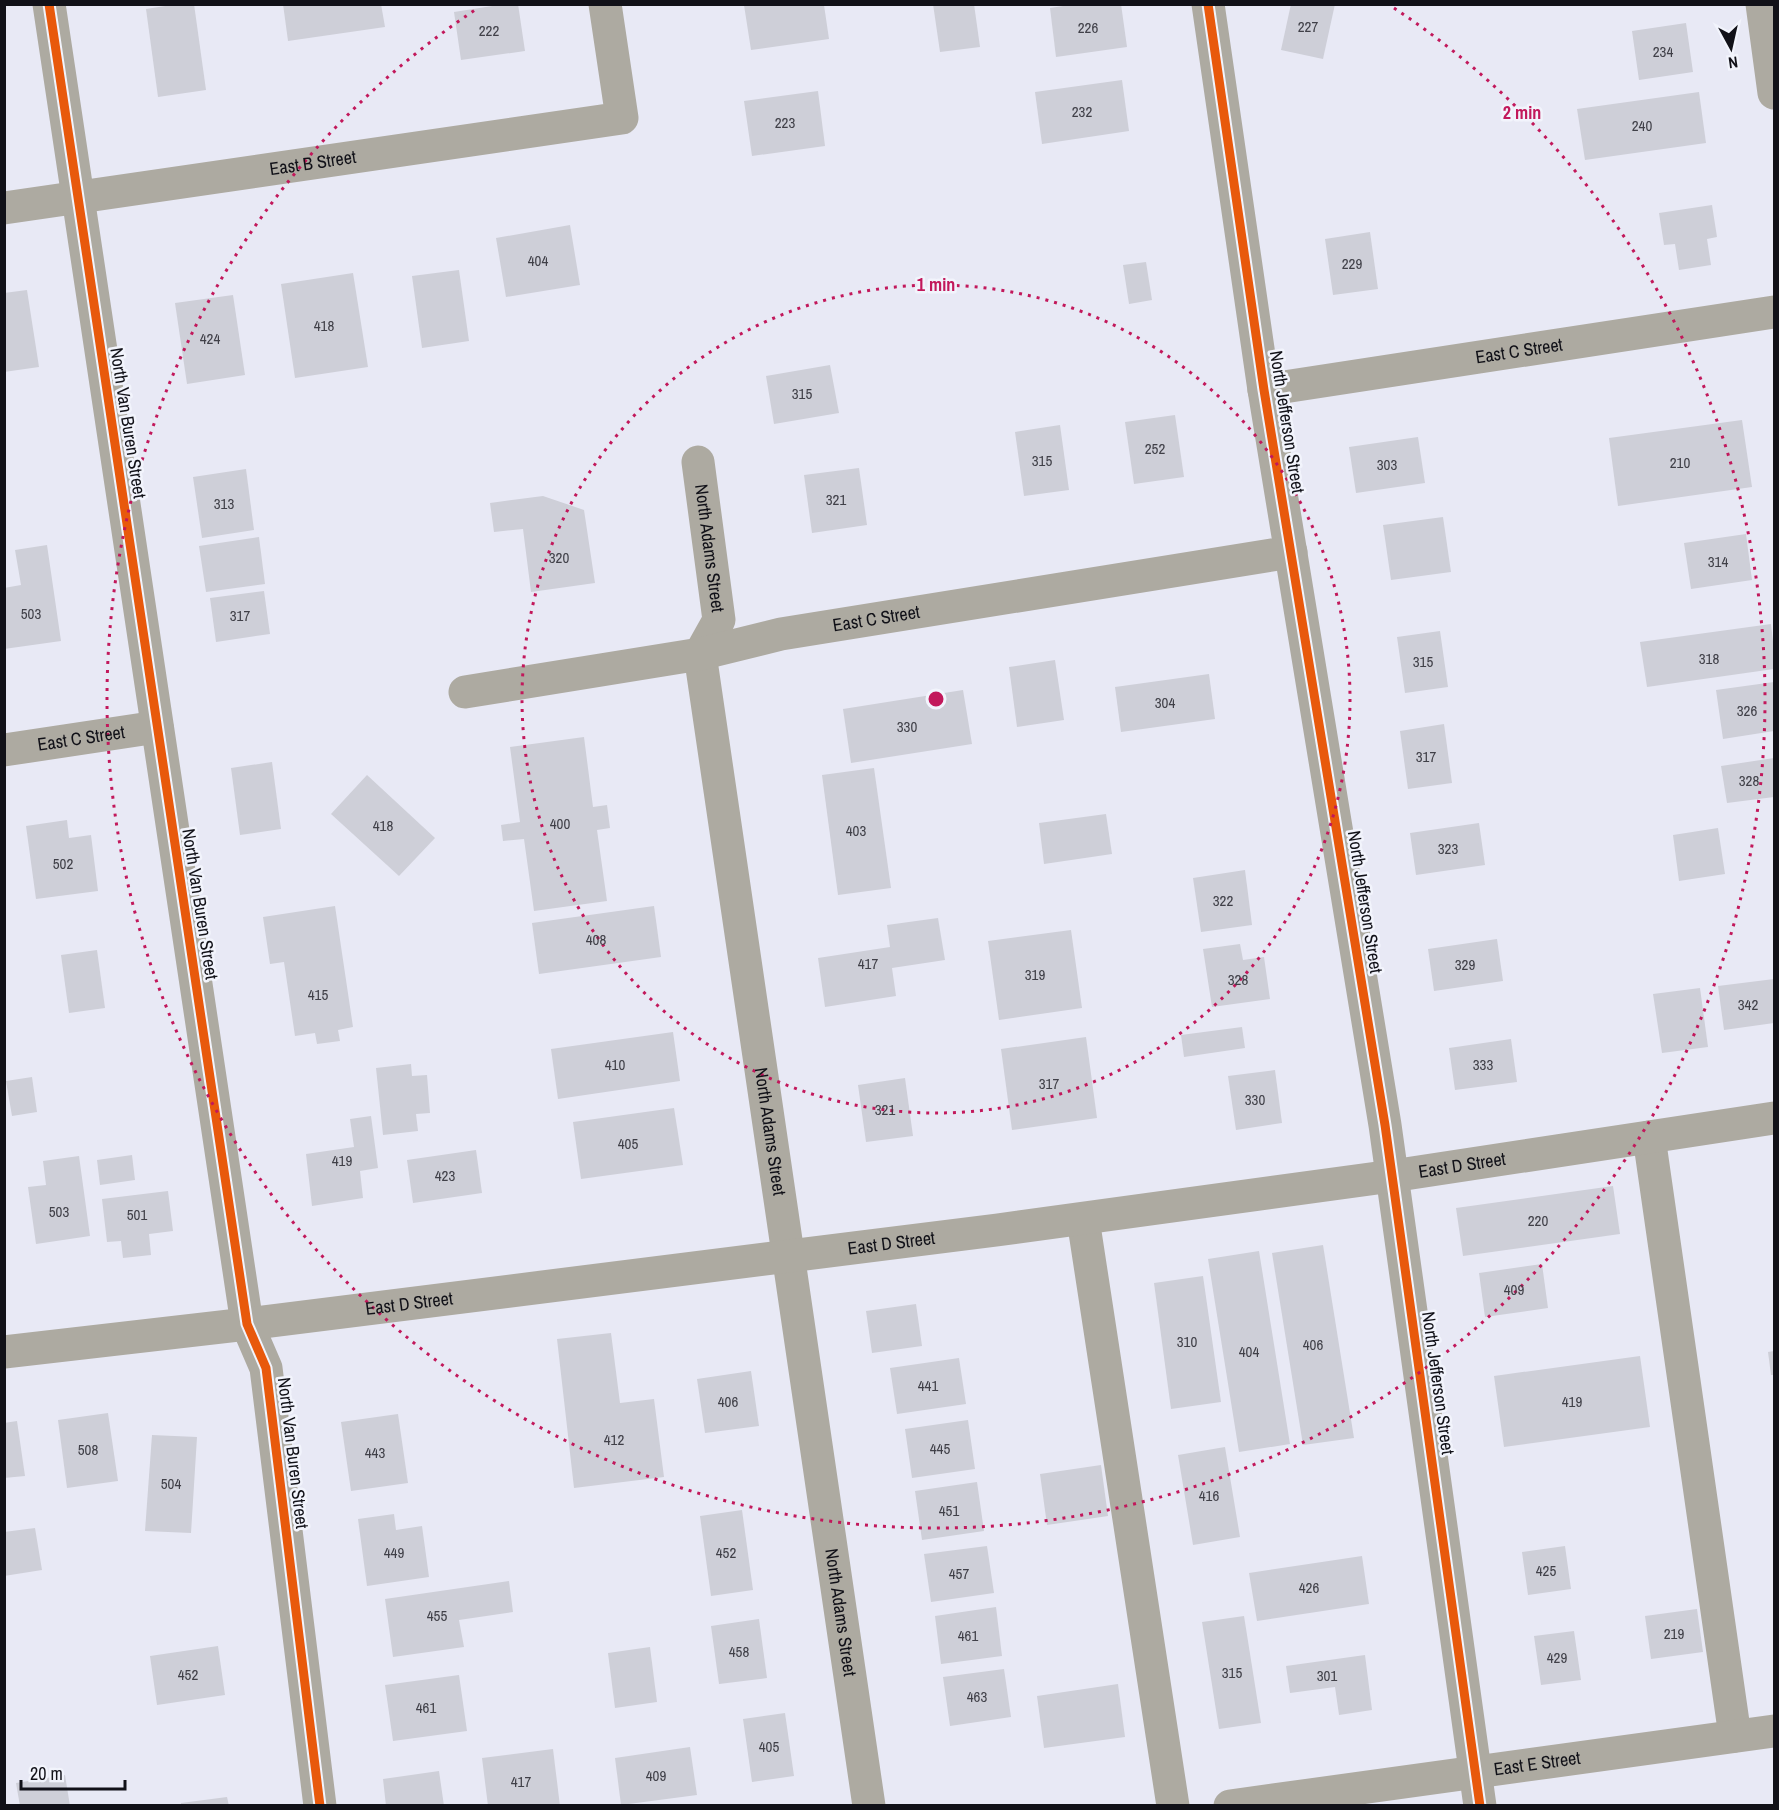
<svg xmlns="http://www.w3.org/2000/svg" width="1779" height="1810" font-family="'Archivo Narrow',sans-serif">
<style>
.building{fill:#cecfd8}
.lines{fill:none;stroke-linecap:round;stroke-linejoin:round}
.minor{stroke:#adaaa1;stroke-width:33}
.cycleway-casing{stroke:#f2f4fc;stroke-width:13}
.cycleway{stroke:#e8590c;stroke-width:9}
.ring{fill:none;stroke:#c2185b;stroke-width:3;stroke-dasharray:3 6}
.labels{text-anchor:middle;stroke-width:5;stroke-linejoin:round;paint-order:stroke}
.number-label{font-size:15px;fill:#404048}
.street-label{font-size:18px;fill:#111118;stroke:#f2f4fc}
.centre{fill:#c2185b;stroke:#f2f4fc;stroke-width:3}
.ring-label{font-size:18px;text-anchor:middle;font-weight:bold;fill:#c2185b;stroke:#f2f4fc;stroke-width:5;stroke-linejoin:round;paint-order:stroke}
</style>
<rect width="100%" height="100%" fill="#e8e9f5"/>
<g class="building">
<path d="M 178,4 L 194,4 L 206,90 L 158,97 L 146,9 Z"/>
<path d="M 283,4 L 381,4 L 385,27 L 288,41 Z"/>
<path d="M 505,4 L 518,4 L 525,51 L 461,60 L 454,12 Z"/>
<path d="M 933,4 L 974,4 L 980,47 L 940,52 Z"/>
<path d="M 1076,4 L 1121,4 L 1127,47 L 1056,57 L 1050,8 Z"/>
<path d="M 1291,4 L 1335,4 L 1323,59 L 1281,50 Z"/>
<path d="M 744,5 L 824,5 L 829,39 L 751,50 Z"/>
<path d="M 1686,23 L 1693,72 L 1639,80 L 1632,31 Z"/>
<path d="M 1122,80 L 1129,131 L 1042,144 L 1035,92 Z"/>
<path d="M 818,91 L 825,146 L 752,156 L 744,101 Z"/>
<path d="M 1699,92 L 1706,143 L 1585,160 L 1577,109 Z"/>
<path d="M 1712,205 L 1717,237 L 1707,239 L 1711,265 L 1679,270 L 1675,244 L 1664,245 L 1659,213 Z"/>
<path d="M 570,225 L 580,285 L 506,297 L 496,238 Z"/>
<path d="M 1370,232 L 1378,289 L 1333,295 L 1325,239 Z"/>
<path d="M 1146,262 L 1152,300 L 1129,304 L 1123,265 Z"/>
<path d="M 459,270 L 469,341 L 422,348 L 412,276 Z"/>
<path d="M 353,273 L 368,367 L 295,378 L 281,284 Z"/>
<path d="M 27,290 L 39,367 L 4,372 L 4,293 Z"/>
<path d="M 233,295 L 245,375 L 187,384 L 175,303 Z"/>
<path d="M 830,365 L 839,413 L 774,424 L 766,376 Z"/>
<path d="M 1175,415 L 1184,477 L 1134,484 L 1125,422 Z"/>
<path d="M 1742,420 L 1752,487 L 1618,506 L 1609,438 Z"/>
<path d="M 1060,425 L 1069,490 L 1024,496 L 1015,432 Z"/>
<path d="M 1418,437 L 1425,483 L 1356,493 L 1349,447 Z"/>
<path d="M 859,468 L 867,525 L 812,533 L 804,475 Z"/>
<path d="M 246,469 L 254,530 L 202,538 L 193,477 Z"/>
<path d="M 543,496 L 584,510 L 595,583 L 531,592 L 523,529 L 494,532 L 490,503 Z"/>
<path d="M 1443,517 L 1451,572 L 1391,580 L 1383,525 Z"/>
<path d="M 1746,534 L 1752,580 L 1691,589 L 1684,543 Z"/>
<path d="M 259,537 L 265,584 L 206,592 L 199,546 Z"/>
<path d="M 47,545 L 61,641 L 4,649 L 4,588 L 21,585 L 15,550 Z"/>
<path d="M 264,591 L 270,634 L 216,642 L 210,598 Z"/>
<path d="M 1771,624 L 1774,650 L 1774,669 L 1647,687 L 1640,642 Z"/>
<path d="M 1440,631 L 1448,687 L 1405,693 L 1397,637 Z"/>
<path d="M 1055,660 L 1064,720 L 1017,727 L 1009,667 Z"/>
<path d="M 1209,674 L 1215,719 L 1121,732 L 1115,687 Z"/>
<path d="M 1774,682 L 1774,731 L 1723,739 L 1716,690 Z"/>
<path d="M 963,690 L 972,744 L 851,763 L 843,709 Z"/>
<path d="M 1444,724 L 1452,783 L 1408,789 L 1400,731 Z"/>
<path d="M 584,737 L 593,807 L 607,805 L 610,828 L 597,830 L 607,901 L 534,911 L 524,839 L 503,841 L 501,825 L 520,822 L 510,747 Z"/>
<path d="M 1774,758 L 1774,797 L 1727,803 L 1721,766 Z"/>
<path d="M 272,762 L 281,829 L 240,835 L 231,768 Z"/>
<path d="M 874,768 L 891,888 L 838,895 L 822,775 Z"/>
<path d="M 367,775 L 435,838 L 399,876 L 331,814 Z"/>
<path d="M 1106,814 L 1112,854 L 1044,864 L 1039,823 Z"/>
<path d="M 67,820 L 69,838 L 91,835 L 98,891 L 36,899 L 26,826 Z"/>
<path d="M 1479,823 L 1485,865 L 1416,875 L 1410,833 Z"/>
<path d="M 1718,828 L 1725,874 L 1679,881 L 1673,835 Z"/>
<path d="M 1245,870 L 1252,925 L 1201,932 L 1193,878 Z"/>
<path d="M 335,906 L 353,1027 L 338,1030 L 340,1041 L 317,1044 L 315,1033 L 295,1036 L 284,962 L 270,964 L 263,917 Z"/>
<path d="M 654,906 L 661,957 L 539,974 L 532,923 Z"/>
<path d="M 938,918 L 945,960 L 892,968 L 896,996 L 825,1007 L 818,958 L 890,947 L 887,925 Z"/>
<path d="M 1071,930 L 1082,1008 L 999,1020 L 988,941 Z"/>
<path d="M 1497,939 L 1503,981 L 1434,991 L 1428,949 Z"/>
<path d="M 1240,944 L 1243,960 L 1264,957 L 1270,999 L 1212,1007 L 1203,949 Z"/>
<path d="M 97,950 L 105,1008 L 69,1013 L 61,955 Z"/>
<path d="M 1774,979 L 1774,1023 L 1724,1030 L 1718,986 Z"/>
<path d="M 1700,988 L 1708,1047 L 1662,1053 L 1653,994 Z"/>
<path d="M 1242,1027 L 1245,1048 L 1184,1057 L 1181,1035 Z"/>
<path d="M 673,1032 L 680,1081 L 558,1099 L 551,1049 Z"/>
<path d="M 1086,1037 L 1097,1118 L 1012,1130 L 1001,1049 Z"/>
<path d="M 1511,1039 L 1517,1082 L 1455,1090 L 1449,1048 Z"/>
<path d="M 411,1064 L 412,1076 L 427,1075 L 430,1113 L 416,1114 L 418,1131 L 383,1135 L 376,1068 Z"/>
<path d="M 1275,1070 L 1282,1123 L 1236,1130 L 1228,1076 Z"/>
<path d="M 32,1077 L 37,1112 L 12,1116 L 6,1081 Z"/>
<path d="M 905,1078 L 913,1136 L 866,1142 L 858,1085 Z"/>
<path d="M 674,1108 L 683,1165 L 581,1179 L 573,1122 Z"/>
<path d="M 371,1116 L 378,1168 L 360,1171 L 363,1198 L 312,1206 L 306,1154 L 354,1147 L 350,1119 Z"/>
<path d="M 476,1150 L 482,1193 L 413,1203 L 407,1160 Z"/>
<path d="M 132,1155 L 135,1180 L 100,1185 L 97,1160 Z"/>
<path d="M 79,1156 L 90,1236 L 36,1244 L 28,1187 L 46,1185 L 43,1161 Z"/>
<path d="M 1613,1186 L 1620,1234 L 1463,1256 L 1456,1208 Z"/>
<path d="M 168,1191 L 173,1231 L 149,1234 L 151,1255 L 123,1258 L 121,1241 L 107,1242 L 102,1199 Z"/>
<path d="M 1323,1245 L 1354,1438 L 1303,1445 L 1272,1253 Z"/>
<path d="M 1259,1251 L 1290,1444 L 1239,1452 L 1208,1259 Z"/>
<path d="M 1542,1264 L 1548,1308 L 1485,1317 L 1479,1273 Z"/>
<path d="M 1203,1276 L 1221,1402 L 1171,1409 L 1154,1283 Z"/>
<path d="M 916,1304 L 922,1346 L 872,1353 L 866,1311 Z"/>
<path d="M 611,1333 L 620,1403 L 654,1399 L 664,1477 L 574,1488 L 557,1339 Z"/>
<path d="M 1774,1351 L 1774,1375 L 1771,1375 L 1768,1352 Z"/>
<path d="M 1640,1356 L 1650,1427 L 1504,1447 L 1494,1376 Z"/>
<path d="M 959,1358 L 966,1404 L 897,1414 L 890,1368 Z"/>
<path d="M 751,1371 L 759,1426 L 705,1433 L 697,1379 Z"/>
<path d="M 108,1413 L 118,1481 L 67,1488 L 58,1420 Z"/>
<path d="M 398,1414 L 408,1483 L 351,1491 L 341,1422 Z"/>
<path d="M 968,1420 L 975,1469 L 912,1478 L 905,1429 Z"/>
<path d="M 17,1421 L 25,1476 L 4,1478 L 4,1423 Z"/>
<path d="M 152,1435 L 197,1437 L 191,1533 L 145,1531 Z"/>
<path d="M 1225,1447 L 1240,1537 L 1193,1545 L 1178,1455 Z"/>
<path d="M 1101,1465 L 1108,1516 L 1047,1525 L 1040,1474 Z"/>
<path d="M 977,1482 L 984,1531 L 922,1540 L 915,1491 Z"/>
<path d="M 742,1510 L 753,1590 L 711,1596 L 700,1516 Z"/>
<path d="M 394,1514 L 396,1530 L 422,1526 L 429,1577 L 367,1586 L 358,1519 Z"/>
<path d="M 35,1528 L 42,1570 L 4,1576 L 4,1532 Z"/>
<path d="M 987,1546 L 994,1593 L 931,1602 L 924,1554 Z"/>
<path d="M 1565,1546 L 1571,1589 L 1528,1595 L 1522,1552 Z"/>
<path d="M 1362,1556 L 1369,1604 L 1257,1621 L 1249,1573 Z"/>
<path d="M 509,1581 L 513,1612 L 459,1620 L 464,1647 L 393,1657 L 385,1599 Z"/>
<path d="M 996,1607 L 1002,1656 L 941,1664 L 935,1616 Z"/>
<path d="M 1697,1609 L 1703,1652 L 1651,1659 L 1645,1616 Z"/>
<path d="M 1244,1616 L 1261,1723 L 1219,1729 L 1202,1622 Z"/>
<path d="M 759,1619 L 767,1678 L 719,1684 L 711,1626 Z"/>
<path d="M 1574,1631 L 1581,1680 L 1541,1685 L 1534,1636 Z"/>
<path d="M 218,1646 L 225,1695 L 157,1705 L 150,1656 Z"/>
<path d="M 650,1647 L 657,1702 L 615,1708 L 608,1653 Z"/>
<path d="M 1365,1655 L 1372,1710 L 1339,1715 L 1335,1687 L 1290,1693 L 1286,1666 Z"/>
<path d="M 1004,1669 L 1011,1717 L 950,1726 L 943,1677 Z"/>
<path d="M 459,1675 L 467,1731 L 393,1741 L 385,1685 Z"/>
<path d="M 1118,1684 L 1125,1737 L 1044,1748 L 1037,1696 Z"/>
<path d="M 785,1713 L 794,1776 L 752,1782 L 743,1719 Z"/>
<path d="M 690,1747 L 697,1795 L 621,1805 L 615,1758 Z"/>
<path d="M 553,1749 L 560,1806 L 488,1806 L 482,1758 Z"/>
<path d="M 439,1771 L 444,1806 L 386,1806 L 383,1779 Z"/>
<path d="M 65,1775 L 70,1806 L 20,1806 L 16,1783 Z"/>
<path d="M 227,1797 L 229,1806 L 181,1806 L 181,1803 Z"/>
</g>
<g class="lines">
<g class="minor">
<path d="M 49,4 L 247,1324 L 266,1368 L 320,1806"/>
<path d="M 1208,4 L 1264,390 L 1385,1125 L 1480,1806"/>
<path d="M 1762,4 L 1774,93"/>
<path id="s1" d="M 4,208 L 622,118 L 605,4"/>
<path id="s2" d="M 1264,390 L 1774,312"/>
<path id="s3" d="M 698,462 L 719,620 L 700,654 L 869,1806"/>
<path id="s4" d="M 465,692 L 700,654 L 781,634 L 1291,552"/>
<path id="s5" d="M 4,750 L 157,727"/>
<path d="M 1649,1137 L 1735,1736"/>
<path d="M 1083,1219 L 1173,1806"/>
<path id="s6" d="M 4,1352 L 247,1324 L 997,1230 L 1392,1176 L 1774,1118"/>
<path id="s7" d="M 1230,1806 L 1774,1731"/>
</g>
<defs>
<g id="cycleway">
<path d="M 49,4 L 247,1324 L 266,1368 L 320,1806"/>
<path d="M 1208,4 L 1264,390 L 1385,1125 L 1480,1806"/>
</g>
</defs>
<use href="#cycleway" class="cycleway-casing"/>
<use href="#cycleway" class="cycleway"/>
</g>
<g class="ring">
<circle cx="936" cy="699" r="414"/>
<path d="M1394 8A829 829 0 1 1 478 8"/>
</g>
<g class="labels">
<g class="number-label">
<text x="1308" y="32">227</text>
<text x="1088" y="33">226</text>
<text x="489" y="36">222</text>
<text x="1663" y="57">234</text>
<text x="1082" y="117">232</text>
<text x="785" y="128">223</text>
<text x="1642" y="131">240</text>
<text x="538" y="266">404</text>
<text x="1352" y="269">229</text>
<text x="324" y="331">418</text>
<text x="210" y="344">424</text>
<text x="802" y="399">315</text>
<text x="1155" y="454">252</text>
<text x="1042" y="466">315</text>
<text x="1680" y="468">210</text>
<text x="1387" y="470">303</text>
<text x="836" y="505">321</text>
<text x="224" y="509">313</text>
<text x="559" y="563">320</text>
<text x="1718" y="567">314</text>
<text x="31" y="619">503</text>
<text x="240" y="621">317</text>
<text x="1709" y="664">318</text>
<text x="1423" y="667">315</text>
<text x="1165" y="708">304</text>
<text x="1747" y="716">326</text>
<text x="907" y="732">330</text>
<text x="1426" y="762">317</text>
<text x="1749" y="786">328</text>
<text x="560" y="829">400</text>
<text x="383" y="831">418</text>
<text x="856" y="836">403</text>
<text x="1448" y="854">323</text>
<text x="63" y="869">502</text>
<text x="1223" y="906">322</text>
<text x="596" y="945">408</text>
<text x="868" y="969">417</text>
<text x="1465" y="970">329</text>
<text x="1035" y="980">319</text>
<text x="1238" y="985">328</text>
<text x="318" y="1000">415</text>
<text x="1748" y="1010">342</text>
<text x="615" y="1070">410</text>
<text x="1483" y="1070">333</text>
<text x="1049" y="1089">317</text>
<text x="1255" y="1105">330</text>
<text x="885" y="1115">321</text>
<text x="628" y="1149">405</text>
<text x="342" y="1166">419</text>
<text x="445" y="1181">423</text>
<text x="59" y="1217">503</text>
<text x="137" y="1220">501</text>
<text x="1538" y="1226">220</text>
<text x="1514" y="1295">409</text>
<text x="1187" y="1347">310</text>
<text x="1313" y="1350">406</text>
<text x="1249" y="1357">404</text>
<text x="928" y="1391">441</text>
<text x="728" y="1407">406</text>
<text x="1572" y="1407">419</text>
<text x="614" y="1445">412</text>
<text x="940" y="1454">445</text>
<text x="88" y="1455">508</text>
<text x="375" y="1458">443</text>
<text x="171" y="1489">504</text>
<text x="1209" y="1501">416</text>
<text x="949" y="1516">451</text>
<text x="394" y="1558">449</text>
<text x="726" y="1558">452</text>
<text x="1546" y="1576">425</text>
<text x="959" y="1579">457</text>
<text x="1309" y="1593">426</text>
<text x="437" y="1621">455</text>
<text x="1674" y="1639">219</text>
<text x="968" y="1641">461</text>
<text x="739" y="1657">458</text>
<text x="1557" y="1663">429</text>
<text x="1232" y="1678">315</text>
<text x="188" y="1680">452</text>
<text x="1327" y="1681">301</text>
<text x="977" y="1702">463</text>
<text x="426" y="1713">461</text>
<text x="769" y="1752">405</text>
<text x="656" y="1781">409</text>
<text x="521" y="1787">417</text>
</g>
<g class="street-label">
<text dy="6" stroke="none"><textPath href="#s1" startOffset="312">East B Street</textPath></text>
<text dy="6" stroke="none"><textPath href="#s2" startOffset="258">East C Street</textPath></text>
<text transform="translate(1287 422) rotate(81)" y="6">North Jefferson Street</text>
<text transform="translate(128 423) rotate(81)" y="6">North Van Buren Street</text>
<text dy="6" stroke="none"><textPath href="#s3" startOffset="87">North Adams Street</textPath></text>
<text dy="6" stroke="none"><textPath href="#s4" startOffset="418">East C Street</textPath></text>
<text dy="6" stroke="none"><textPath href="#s5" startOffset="78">East C Street</textPath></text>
<text transform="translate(1365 902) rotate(81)" y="6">North Jefferson Street</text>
<text transform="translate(200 904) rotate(81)" y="6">North Van Buren Street</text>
<text dy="6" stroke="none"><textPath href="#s3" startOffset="681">North Adams Street</textPath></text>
<text dy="6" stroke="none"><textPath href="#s6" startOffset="1470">East D Street</textPath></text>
<text dy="6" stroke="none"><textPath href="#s6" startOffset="894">East D Street</textPath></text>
<text dy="6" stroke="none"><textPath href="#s6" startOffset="408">East D Street</textPath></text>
<text transform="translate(1438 1383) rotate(82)" y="6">North Jefferson Street</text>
<text transform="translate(293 1453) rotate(83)" y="6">North Van Buren Street</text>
<text dy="6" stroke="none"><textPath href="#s3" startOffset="1167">North Adams Street</textPath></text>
<text dy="6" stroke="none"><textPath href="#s7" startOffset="310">East E Street</textPath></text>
</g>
</g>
<circle cx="936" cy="699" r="9" class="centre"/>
<g class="ring-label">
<text x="1522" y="119">2 min</text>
<text x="936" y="291">1 min</text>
</g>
<rect width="1779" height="1810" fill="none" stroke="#111118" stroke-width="12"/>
<g transform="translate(1731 48) rotate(172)" stroke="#f2f4fc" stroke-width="4.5" paint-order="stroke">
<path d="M0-4.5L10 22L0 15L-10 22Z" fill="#111118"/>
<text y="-9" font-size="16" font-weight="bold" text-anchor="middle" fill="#111118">N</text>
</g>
<path d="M21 1780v9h104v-9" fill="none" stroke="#111118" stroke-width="3"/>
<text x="30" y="1780" font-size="18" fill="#111118" stroke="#f2f4fc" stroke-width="4.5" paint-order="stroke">20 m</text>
</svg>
